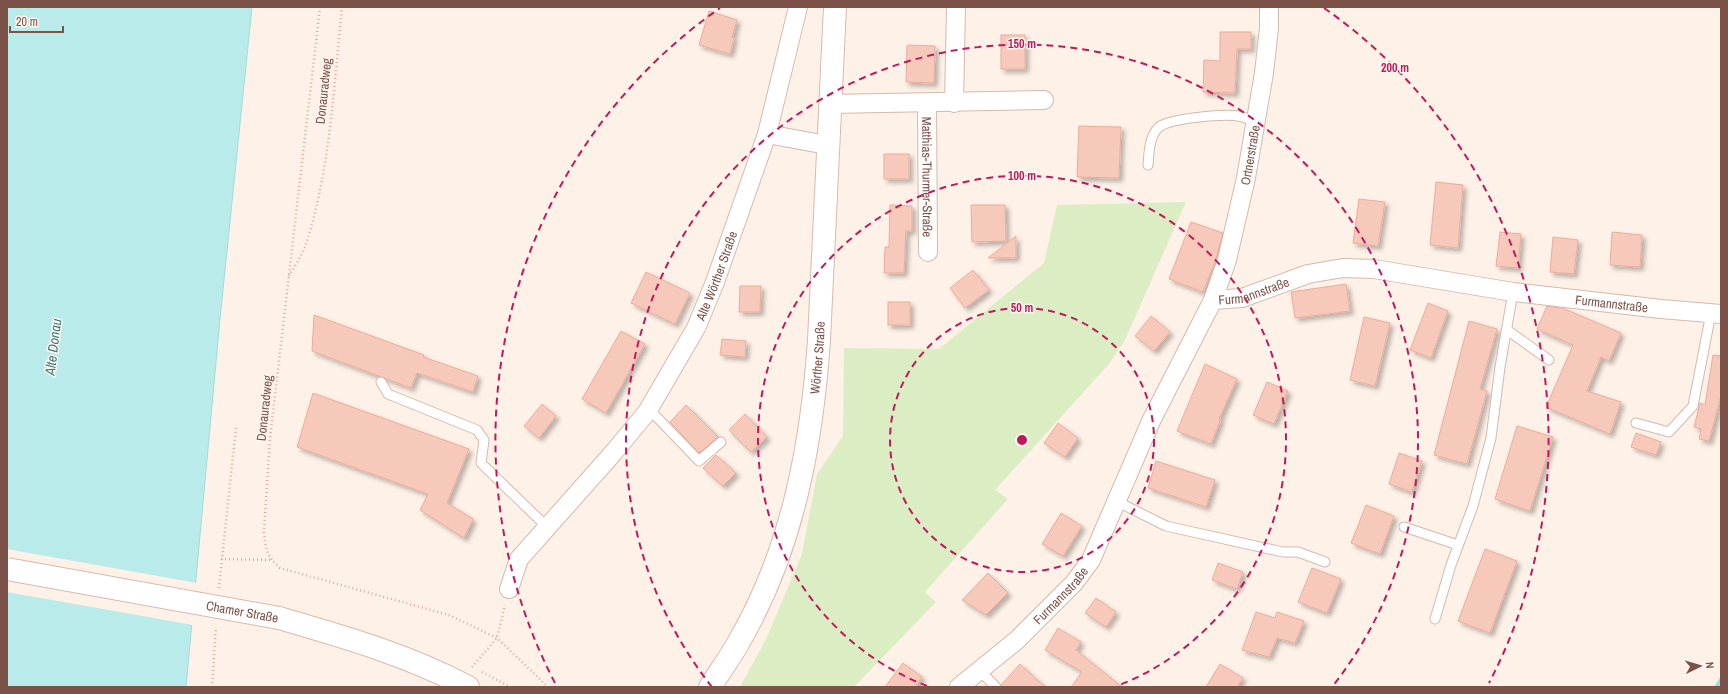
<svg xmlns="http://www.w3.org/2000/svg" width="1728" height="694" font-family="'Archivo Narrow',sans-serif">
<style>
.green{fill:#dbeec3}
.water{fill:#b8ebea;stroke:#9ddedd}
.pier{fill:#fef1e7}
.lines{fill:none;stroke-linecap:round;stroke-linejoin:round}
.stream{stroke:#9ddedd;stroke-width:5.5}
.building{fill:#f7c9bb;stroke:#ebac9a;filter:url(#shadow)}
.lane-casing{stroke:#d5b9ad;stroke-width:11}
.street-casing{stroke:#d5b9ad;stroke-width:20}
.secondary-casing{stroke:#dab9ad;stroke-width:24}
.path{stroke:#ddac9d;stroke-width:2.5;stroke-dasharray:1 3;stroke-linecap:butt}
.lane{stroke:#fff;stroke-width:9}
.street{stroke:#fff;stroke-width:18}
.secondary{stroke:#fff;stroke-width:22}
.secondary-bridge-casing{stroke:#dab9ad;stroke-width:24;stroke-linecap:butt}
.secondary-bridge{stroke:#fff;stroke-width:22}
.ring{fill:none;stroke:#c2185b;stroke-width:2;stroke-dasharray:7 5}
.labels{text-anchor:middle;stroke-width:3;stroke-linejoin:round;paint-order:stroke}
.street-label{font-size:13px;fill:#7c5248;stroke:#fff6ef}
.water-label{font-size:14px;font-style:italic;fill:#367a7b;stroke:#fff6ef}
.centre{fill:#c2185b;stroke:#fff6ef;stroke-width:2}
.ring-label{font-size:12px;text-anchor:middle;font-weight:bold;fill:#c2185b;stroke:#fff6ef;stroke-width:3;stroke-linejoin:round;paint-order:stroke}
</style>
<defs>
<filter id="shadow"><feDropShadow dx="3.5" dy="3.5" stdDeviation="2" flood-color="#0004"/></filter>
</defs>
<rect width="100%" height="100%" fill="#fef1e7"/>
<path class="green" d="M 1186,202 L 1125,340 L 1109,364 L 995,490 L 1008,499 L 925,592 L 936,602 L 854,687 L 740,687 L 766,639 L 802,554 L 817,474 L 843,436 L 844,348 L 939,349 L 1044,263 L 1057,205 Z"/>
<path class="water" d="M 7,7 L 252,7 L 220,319 L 186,687 L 7,687 Z"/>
<path class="pier" d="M 7,549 L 197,583 L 193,625 L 7,592 Z"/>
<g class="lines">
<path class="stream" d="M 1717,687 L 1721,681"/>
</g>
<g class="building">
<path d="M 709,11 L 737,20 L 732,38 L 734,38 L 730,54 L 699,45 Z"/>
<path d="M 1220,32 L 1251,32 L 1251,49 L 1237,49 L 1235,93 L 1203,92 L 1204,60 L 1220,61 Z"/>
<rect x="1001" y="35" width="24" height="34"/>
<path d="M 907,45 L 935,46 L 934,83 L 906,82 Z"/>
<path d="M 1079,126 L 1121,127 L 1119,178 L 1077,177 Z"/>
<rect x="884" y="154" width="25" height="25"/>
<path d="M 1436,182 L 1463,185 L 1458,248 L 1430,245 Z"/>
<path d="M 1359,199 L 1385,202 L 1378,246 L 1353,243 Z"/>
<path d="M 890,205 L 912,206 L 912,231 L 906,231 L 904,273 L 884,273 L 885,247 L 889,247 Z"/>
<path d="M 971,205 L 1005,205 L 1006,241 L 972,242 Z"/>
<path d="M 1191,222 L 1223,233 L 1215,262 L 1203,292 L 1169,279 Z"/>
<path d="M 1500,232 L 1521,234 L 1518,268 L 1496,266 Z"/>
<path d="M 1612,232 L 1642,235 L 1640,267 L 1610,265 Z"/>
<path d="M 1016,236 L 1016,258 L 988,258 Z"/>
<path d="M 1553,237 L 1578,240 L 1574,274 L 1550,272 Z"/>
<path d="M 973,270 L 989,290 L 965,308 L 950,288 Z"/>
<path d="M 646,272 L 690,293 L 675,324 L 631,303 Z"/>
<path d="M 1346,284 L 1350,311 L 1295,318 L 1291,292 Z"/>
<path d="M 740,286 L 761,286 L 760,312 L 739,312 Z"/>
<rect x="888" y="302" width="22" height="23"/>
<path d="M 1428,303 L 1448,311 L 1431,358 L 1410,350 Z"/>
<path d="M 1547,306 L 1565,309 L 1621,333 L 1609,361 L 1601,357 L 1587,391 L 1621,402 L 1610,434 L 1546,407 L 1573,345 L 1537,329 Z"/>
<path d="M 314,315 L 424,355 L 423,357 L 478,376 L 473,392 L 417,373 L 411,388 L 312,351 Z"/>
<path d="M 1151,316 L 1170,332 L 1154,351 L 1135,336 Z"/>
<path d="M 1364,317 L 1390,323 L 1375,386 L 1350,380 Z"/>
<path d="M 1469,321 L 1497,329 L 1480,389 L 1487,391 L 1467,464 L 1434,455 Z"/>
<path d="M 621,331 L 645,344 L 606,413 L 582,399 Z"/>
<path d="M 722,339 L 746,341 L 745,357 L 720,355 Z"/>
<path d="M 1713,355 L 1721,356 L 1721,396 L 1709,441 L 1699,439 L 1701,429 L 1694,427 L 1700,403 L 1705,405 Z"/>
<path d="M 1205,364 L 1237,379 L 1219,419 L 1221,419 L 1211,444 L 1177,431 Z"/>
<path d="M 1267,382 L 1288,391 L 1274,424 L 1253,415 Z"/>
<path d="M 313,393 L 469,449 L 447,503 L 473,519 L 464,538 L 420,510 L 428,494 L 297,447 Z"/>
<path d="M 542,404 L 556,416 L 539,438 L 524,426 Z"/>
<path d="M 686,405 L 718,437 L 699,453 L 670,422 Z"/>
<path d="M 745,414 L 767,437 L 751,452 L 729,430 Z"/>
<path d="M 1058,423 L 1078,438 L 1065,457 L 1044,443 Z"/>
<path d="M 1517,426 L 1553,437 L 1530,511 L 1495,499 Z"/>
<path d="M 1636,433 L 1661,442 L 1656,455 L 1631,447 Z"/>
<path d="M 1399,453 L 1422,461 L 1412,492 L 1389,484 Z"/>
<path d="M 716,455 L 736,473 L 723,486 L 703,468 Z"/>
<path d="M 1156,461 L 1215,480 L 1206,507 L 1148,488 Z"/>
<path d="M 1366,505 L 1394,516 L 1380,554 L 1351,543 Z"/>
<path d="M 1061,513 L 1082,526 L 1063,556 L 1042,544 Z"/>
<path d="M 1485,549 L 1517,561 L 1490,633 L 1458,621 Z"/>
<path d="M 1218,563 L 1243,572 L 1237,589 L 1212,580 Z"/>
<path d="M 1312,568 L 1341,579 L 1327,613 L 1298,602 Z"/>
<path d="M 988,573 L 1008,593 L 986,615 L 962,600 Z"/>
<path d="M 1096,598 L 1116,612 L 1106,627 L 1085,613 Z"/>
<path d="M 1256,612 L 1275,618 L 1277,612 L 1304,621 L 1295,643 L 1277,638 L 1269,657 L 1242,650 Z"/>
<path d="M 1058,628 L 1081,642 L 1076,650 L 1122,687 L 1071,687 L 1082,672 L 1045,650 Z"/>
<path d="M 903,663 L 922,677 L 915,687 L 885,687 Z"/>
<path d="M 1020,664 L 1045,687 L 1002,687 L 1001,685 Z"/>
<path d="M 1220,664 L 1243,678 L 1237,687 L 1206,687 Z"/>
</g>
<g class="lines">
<defs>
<g id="lane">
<path d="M 1148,165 C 1149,153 1149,136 1159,127 C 1171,118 1223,114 1238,116 C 1244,117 1250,120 1256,121"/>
<path d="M 1507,330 L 1549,360"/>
<path d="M 381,382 L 388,394 L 477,430 L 484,440 L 481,463 L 547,527"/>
<path d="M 649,409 L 699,461 L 721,442"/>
<path d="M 1636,423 L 1669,432 L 1693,406 L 1711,313"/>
<path d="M 1116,501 L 1166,526 L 1283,552 L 1298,552 L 1325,562"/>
<path d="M 1404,527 L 1458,545"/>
<path d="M 1435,619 L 1451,565 L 1473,506 L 1491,438 L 1500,367 L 1513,292"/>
<path d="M 980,671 L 996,687"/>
</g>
<g id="street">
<path id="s1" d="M 927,103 L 928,252"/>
<path d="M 954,103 L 956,7"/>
<path d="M 830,104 L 1044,100"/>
<path d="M 767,134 L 827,145"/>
<path id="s2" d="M 1213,300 L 1242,298 L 1308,274 L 1343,268 L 1374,269 L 1513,292 L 1661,309 L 1721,314"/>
<path id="s3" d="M 509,589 L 519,559 L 614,452 L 647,412 L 696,328 L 715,282 L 767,134 L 798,7"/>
<path id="s4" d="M 959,687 L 1017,640 L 1074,583 L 1091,560 L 1152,419 L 1213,300 L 1227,260 L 1246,178 L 1264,73 L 1269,28 L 1269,7"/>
</g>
<g id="secondary">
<path d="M 279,618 C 344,637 408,655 468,687"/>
<path id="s5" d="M 710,687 C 720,671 732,655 741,638 C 793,547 812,443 819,340 L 835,7"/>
</g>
</defs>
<use href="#lane" class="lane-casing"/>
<use href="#street" class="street-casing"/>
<use href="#secondary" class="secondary-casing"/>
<g class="path">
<path d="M 320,7 L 270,439 L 264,531 C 265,548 267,557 280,568 L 449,615 L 497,638 L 548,687"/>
<path d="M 289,276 C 294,267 301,257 305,247 C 330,173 334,85 342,7"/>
<path d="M 221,559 L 271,560"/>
<path d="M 219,588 L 236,427"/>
<path d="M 472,667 L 497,638 L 505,605"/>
<path d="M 482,672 L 510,687"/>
<path d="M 212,687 L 216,627"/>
</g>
<use href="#lane" class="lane"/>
<use href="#street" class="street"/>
<use href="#secondary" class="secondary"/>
<defs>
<g id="secondary-bridge">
<path id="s6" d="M 7,569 L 279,618"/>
</g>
</defs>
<use href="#secondary-bridge" class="secondary-bridge-casing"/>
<use href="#secondary-bridge" class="secondary-bridge"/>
</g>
<g class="ring">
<circle cx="1022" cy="440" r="132"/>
<path d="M927 686A264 264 0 1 1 1117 686"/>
<path d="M712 687A396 396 0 1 1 1332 687"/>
<path d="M555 683A527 527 0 0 1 720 8M1324 8A527 527 0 0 1 1489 683"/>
</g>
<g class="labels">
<g class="street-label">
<text transform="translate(323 91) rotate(-84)" y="5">Donauradweg</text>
<text dy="5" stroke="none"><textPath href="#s4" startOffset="621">Ortnerstraße</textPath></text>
<text dy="5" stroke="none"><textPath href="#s1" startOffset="74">Matthias-Thurmer-Straße</textPath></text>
<text dy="5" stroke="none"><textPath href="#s3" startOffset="380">Alte Wörther Straße</textPath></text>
<text dy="5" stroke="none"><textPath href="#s2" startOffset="42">Furmannstraße</textPath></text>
<text dy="5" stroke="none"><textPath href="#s2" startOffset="406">Furmannstraße</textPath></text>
<text dy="5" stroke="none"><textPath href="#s5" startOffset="351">Wörther Straße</textPath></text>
<text transform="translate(264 408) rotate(-84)" y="5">Donauradweg</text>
<text dy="5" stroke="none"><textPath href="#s4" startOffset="137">Furmannstraße</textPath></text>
<text dy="5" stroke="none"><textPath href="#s6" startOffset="239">Chamer Straße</textPath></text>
</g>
<g class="water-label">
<text transform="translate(53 347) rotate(-83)" y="5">Alte Donau</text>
</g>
</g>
<circle cx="1022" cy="440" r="6" class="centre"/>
<g class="ring-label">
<text x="1022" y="48">150 m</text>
<text x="1395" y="72">200 m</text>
<text x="1022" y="180">100 m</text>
<text x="1022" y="312">50 m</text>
</g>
<rect width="1728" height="694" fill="none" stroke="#7c5248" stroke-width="16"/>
<g transform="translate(1700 666) rotate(85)" stroke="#fff6ef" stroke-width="3" paint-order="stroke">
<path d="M0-3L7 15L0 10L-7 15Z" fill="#7c5248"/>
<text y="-6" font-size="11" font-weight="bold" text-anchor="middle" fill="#7c5248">N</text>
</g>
<path d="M10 26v6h53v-6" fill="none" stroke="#7c5248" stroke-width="2"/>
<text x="16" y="26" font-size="12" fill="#7c5248" stroke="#fff6ef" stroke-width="3" paint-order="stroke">20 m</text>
</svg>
